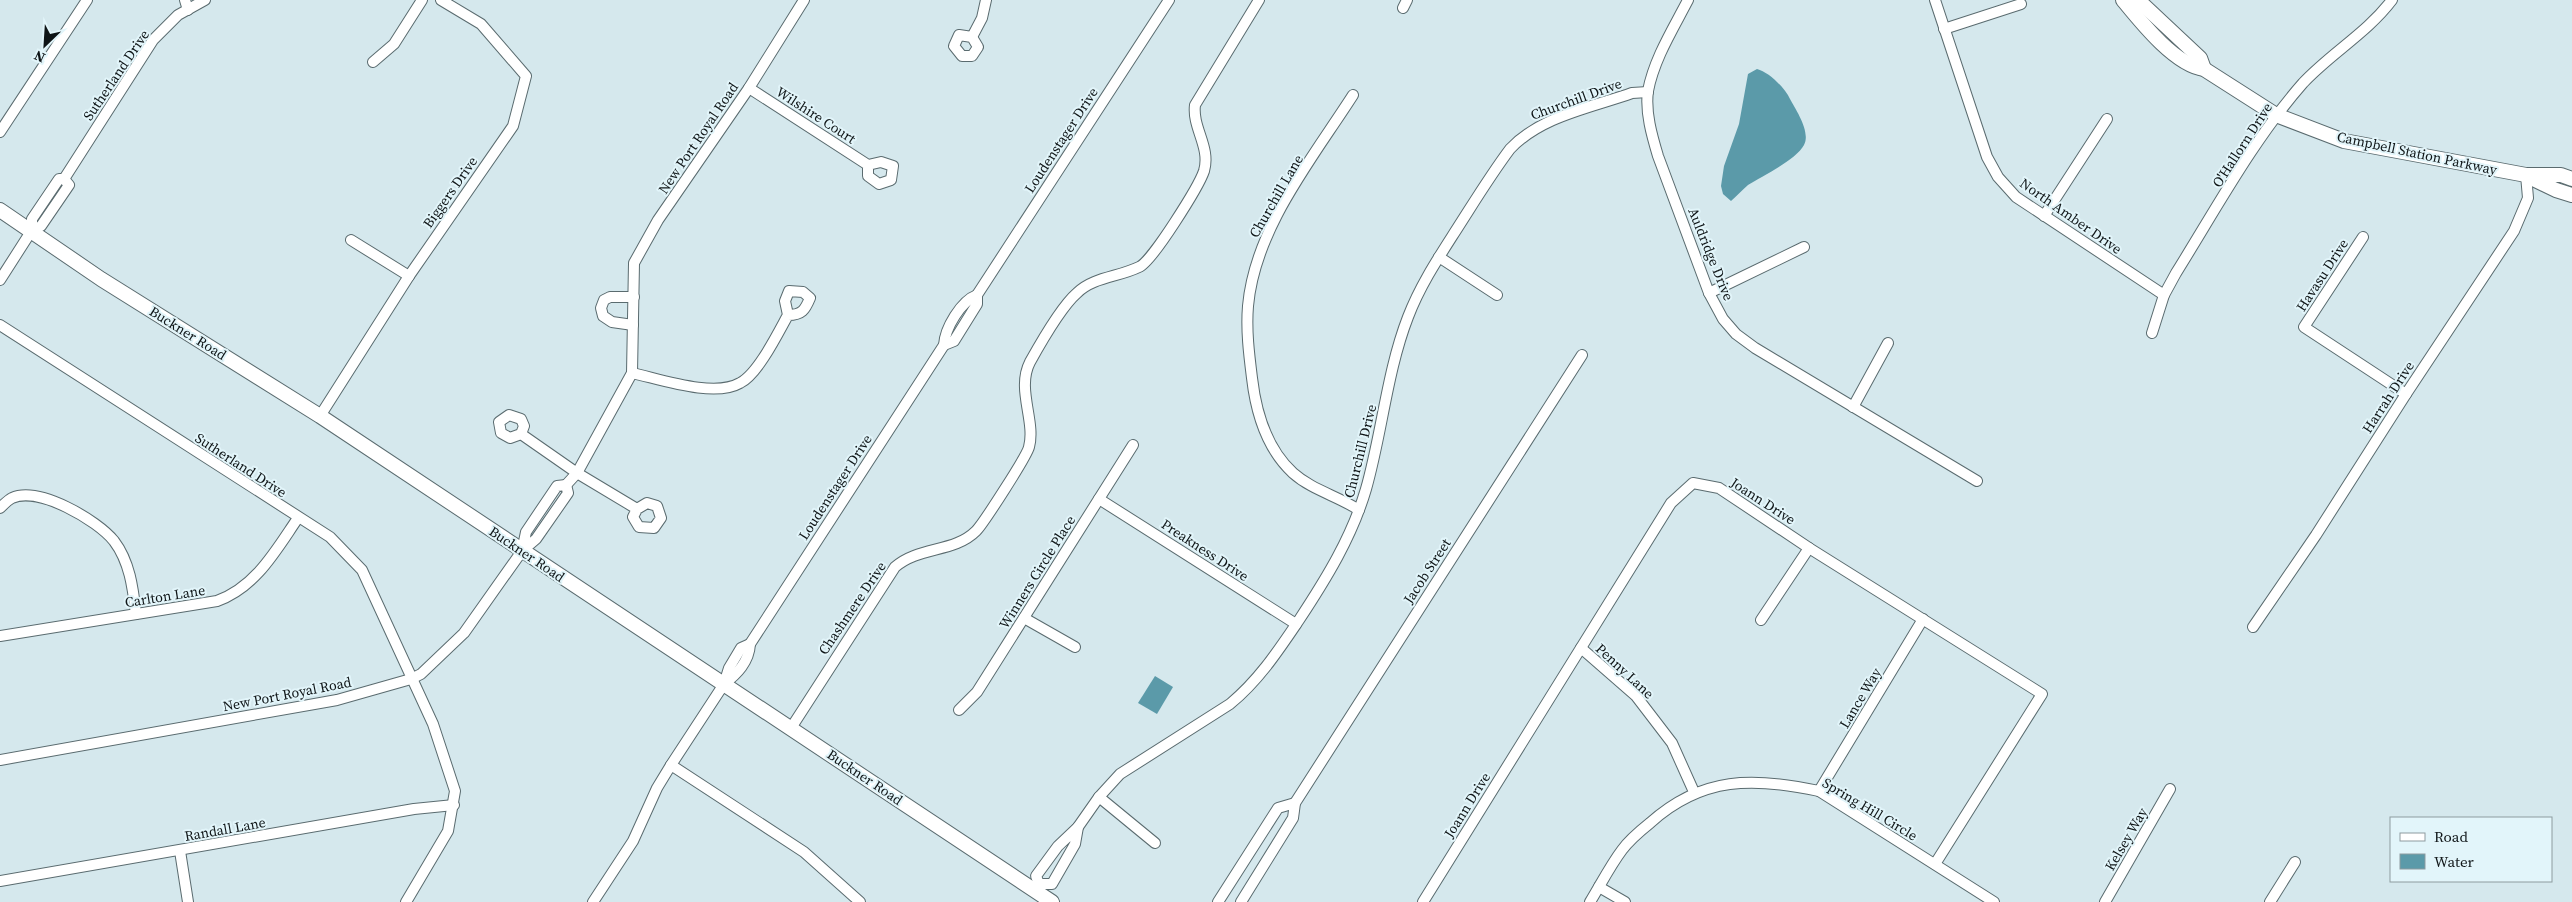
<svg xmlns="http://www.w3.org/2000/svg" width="2572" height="902" font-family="'Source Serif 4',serif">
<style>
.water{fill:#5b9aa9}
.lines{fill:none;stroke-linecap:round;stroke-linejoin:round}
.minor-casing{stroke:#5a6b6f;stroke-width:12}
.tertiary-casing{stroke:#5a6b6f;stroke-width:16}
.minor{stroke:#fff;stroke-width:10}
.tertiary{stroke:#fff;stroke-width:14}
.labels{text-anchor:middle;stroke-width:4;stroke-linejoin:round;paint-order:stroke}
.street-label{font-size:14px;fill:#0f1517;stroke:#e2f5fa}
</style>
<rect width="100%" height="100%" fill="#d5e8ed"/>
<g class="water">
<path d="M 1757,69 C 1769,72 1785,88 1790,99 C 1796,110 1811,132 1804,145 C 1796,160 1762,176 1748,185 C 1742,190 1737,196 1731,201 L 1723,194 L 1721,186 L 1724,166 L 1739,124 L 1748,74 Z"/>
<path d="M 1155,676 L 1173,687 L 1157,714 L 1138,703 Z"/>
</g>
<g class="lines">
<defs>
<g id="minor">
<path d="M 185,0 L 188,10"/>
<path d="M 1688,0 C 1673,29 1654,59 1648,91 C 1645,112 1652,136 1658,156 L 1709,293 L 1723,319 L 1736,334 L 1755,348 L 1977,481"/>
<path d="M 1935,0 L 1987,157 L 1998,177 L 2016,197 L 2164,295"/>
<path d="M 1403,8 L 1407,0"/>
<path d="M 1944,29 L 2021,4"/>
<path d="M 959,35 L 972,37 L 978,47 L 972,56 L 962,56 L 954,46 Z"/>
<path d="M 972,37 L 982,18 L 986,0"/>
<path d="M 373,62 L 394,44 L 422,0"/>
<path d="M 749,88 L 868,165 L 868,176 L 879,184 L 891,180 L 893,166 L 881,162 L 868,165"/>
<path d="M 1353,95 C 1312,159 1255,228 1248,306 C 1246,330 1249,354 1252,378 C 1256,413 1267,449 1293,473 C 1312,490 1338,496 1359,510"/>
<path d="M 0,132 L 87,0"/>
<path d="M 64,179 L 153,40 L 178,15 L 205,0"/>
<path d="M 2044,216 L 2107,119"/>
<path d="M 2363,237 L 2304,327 L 2406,394"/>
<path d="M 351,240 L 409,276"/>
<path d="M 1439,257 L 1497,295"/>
<path d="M 0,280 L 32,230 L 32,219 L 59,179 L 64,179 L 69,185 L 41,226 L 32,230"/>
<path d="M 1709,293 L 1804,247"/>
<path d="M 0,325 L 330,537 L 362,570 L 433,724 L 455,791 L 448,831 L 406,902"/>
<path d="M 633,325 L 612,322 L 603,316 L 601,308 L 604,300 L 610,297 L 634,297"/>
<path d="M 2152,333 L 2164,295 L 2176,273 C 2216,209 2253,140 2303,83 C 2331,53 2367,33 2392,0"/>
<path d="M 944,345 L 954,341 L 977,304 L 977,295 L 1169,0"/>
<path d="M 632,373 C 660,379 714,398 740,383 C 758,374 778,333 788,315 L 785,301 L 789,291 L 803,292 L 810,298 C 805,310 802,315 788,315"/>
<path d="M 1853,407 L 1888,343"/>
<path d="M 320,416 L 409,276 L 513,126 L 526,76 L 481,24 L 441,0"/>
<path d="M 521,434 L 524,426 L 521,419 L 509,415 L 499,422 L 501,433 L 510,438 L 521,434 L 577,473 L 637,509 L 633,517 L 639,527 L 654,528 L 661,518 L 657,506 L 647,503 L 637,509"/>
<path d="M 566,485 L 577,473 L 632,373 L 634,263 L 658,220 L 749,88 L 804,0"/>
<path d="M 1099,499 L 1296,624"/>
<path d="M 0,508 C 3,505 8,500 12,498 C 39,486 97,520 114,541 C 130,562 133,589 136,614"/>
<path d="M 1024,618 L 1075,647"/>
<path d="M 1761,620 L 1809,548"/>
<path d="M 2253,627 L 2316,535 L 2406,394 L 2514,231 L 2528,198 L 2526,175"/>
<path d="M 0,636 L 217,601 C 256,587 276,550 298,518"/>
<path d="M 1581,648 L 1636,696 L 1672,743 L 1694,792"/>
<path d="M 724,684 C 737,674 749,662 750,644 L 944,345 C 945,328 961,301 977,295"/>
<path d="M 959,710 L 977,692 L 1133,445"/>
<path d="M 791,728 L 895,567 C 919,546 954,553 976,531 C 983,524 1027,456 1029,447 C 1036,421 1016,389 1030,362 C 1040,344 1062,306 1077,293 C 1093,277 1119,277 1139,267 C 1152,262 1199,186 1204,171 C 1211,147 1192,128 1195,105 L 1259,0"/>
<path d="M 0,760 L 337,700 L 411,679 L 421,674 L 464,633 L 522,551 L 536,539 L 568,493 L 566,485 L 557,486 L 526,532 L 522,551"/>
<path d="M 671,765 L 724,684 L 729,668 L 741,648 L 750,644"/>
<path d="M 1819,791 L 1923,619"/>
<path d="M 1099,797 L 1155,843"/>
<path d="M 1078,827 L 1099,797 L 1120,774 L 1230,704 C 1259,680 1278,651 1299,620 C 1326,579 1352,537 1366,489 C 1382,433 1387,371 1408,317 C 1421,283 1441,254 1460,224 C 1476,199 1492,173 1510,149 C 1541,116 1590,108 1632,93 L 1648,92"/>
<path d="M 1078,827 L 1075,844 L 1052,884 L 1039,884 L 1036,876 L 1058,846 Z"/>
<path d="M 180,851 L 188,902"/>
<path d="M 0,881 L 414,809 L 454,805"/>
<path d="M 1599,887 L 1625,902"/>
<path d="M 593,902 L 633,841 L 657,788 L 671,765 L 804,852 L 860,902"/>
<path d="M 1218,902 L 1278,808 L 1295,803"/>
<path d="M 1241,902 L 1293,818 L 1295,803 L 1582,355"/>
<path d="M 1423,902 L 1671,503 L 1693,483 L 1719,488 L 1809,548 L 2042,694 L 1935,864"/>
<path d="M 1590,902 C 1601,884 1610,866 1622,850 C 1630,839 1640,831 1650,823 C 1702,776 1754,777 1819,791 L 1994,902"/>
<path d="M 2105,902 L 2170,789"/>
<path d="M 2270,902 L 2295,862"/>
</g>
<g id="tertiary">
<path d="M 2123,0 C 2141,22 2175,65 2204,69 L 2276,115 L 2344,141 L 2526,175 L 2561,175 L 2572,179"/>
<path d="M 2138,0 L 2200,58 L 2204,69"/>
<path d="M 2529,177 L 2556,190 L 2572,195"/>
<path d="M 0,210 L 101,279 L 320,416 L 1052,902"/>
</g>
</defs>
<use href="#minor" class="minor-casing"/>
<use href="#tertiary" class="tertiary-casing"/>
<use href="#minor" class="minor"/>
<use href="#tertiary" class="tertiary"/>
</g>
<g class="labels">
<g class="street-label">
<text transform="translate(116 75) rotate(-56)" y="5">Sutherland Drive</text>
<text transform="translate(1576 99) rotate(-20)" y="5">Churchill Drive</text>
<text transform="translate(816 115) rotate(33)" y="5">Wilshire Court</text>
<text transform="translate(698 138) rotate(-56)" y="5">New Port Royal Road</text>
<text transform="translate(1061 140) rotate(-57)" y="5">Loudenstager Drive</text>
<text transform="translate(2242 145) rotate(-57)" y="5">O'Hallorn Drive</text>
<text transform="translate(2417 153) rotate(12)" y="5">Campbell Station Parkway</text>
<text transform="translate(450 192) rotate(-55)" y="5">Biggers Drive</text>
<text transform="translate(1276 196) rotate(-60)" y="5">Churchill Lane</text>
<text transform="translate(2071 216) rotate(35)" y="5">North Amber Drive</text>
<text transform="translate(1711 254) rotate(68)" y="5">Auldridge Drive</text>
<text transform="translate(2322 275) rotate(-57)" y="5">Havasu Drive</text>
<text transform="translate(188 333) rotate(32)" y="5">Buckner Road</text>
<text transform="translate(2388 397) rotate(-57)" y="5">Harrah Drive</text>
<text transform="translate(1360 451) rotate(-76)" y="5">Churchill Drive</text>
<text transform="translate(241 465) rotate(33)" y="5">Sutherland Drive</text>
<text transform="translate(835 487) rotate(-57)" y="5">Loudenstager Drive</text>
<text transform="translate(1763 501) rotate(33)" y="5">Joann Drive</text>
<text transform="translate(1205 550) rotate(33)" y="5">Preakness Drive</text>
<text transform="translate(527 554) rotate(34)" y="5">Buckner Road</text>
<text transform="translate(1427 571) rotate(-57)" y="5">Jacob Street</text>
<text transform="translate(1037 572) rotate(-58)" y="5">Winners Circle Place</text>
<text transform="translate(165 596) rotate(-9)" y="5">Carlton Lane</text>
<text transform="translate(852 608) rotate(-56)" y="5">Chashmere Drive</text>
<text transform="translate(1625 671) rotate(43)" y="5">Penny Lane</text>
<text transform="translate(287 694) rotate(-11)" y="5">New Port Royal Road</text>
<text transform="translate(1860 698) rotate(-59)" y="5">Lance Way</text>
<text transform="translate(865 777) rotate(34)" y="5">Buckner Road</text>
<text transform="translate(1467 805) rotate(-58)" y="5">Joann Drive</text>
<text transform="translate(1870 809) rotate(31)" y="5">Spring Hill Circle</text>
<text transform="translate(225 829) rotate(-10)" y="5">Randall Lane</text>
<text transform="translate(2126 839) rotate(-60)" y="5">Kelsey Way</text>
</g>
</g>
<rect x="2390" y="817" width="162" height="65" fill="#e2f5fa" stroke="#8e9b9f"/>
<rect x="2400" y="833" width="25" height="8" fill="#ffffff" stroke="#8e9b9f"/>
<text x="2434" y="842" font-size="15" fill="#0f1517">Road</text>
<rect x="2400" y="854" width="25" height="15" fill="#5b9aa9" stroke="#8e9b9f"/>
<text x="2434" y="867" font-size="15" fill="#0f1517">Water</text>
<g transform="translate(45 45) rotate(205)" stroke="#e2f5fa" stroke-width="4" paint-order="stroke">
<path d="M0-4L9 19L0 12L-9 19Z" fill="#0f1517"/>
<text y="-8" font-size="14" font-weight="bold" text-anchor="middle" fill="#0f1517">N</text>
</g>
</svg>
